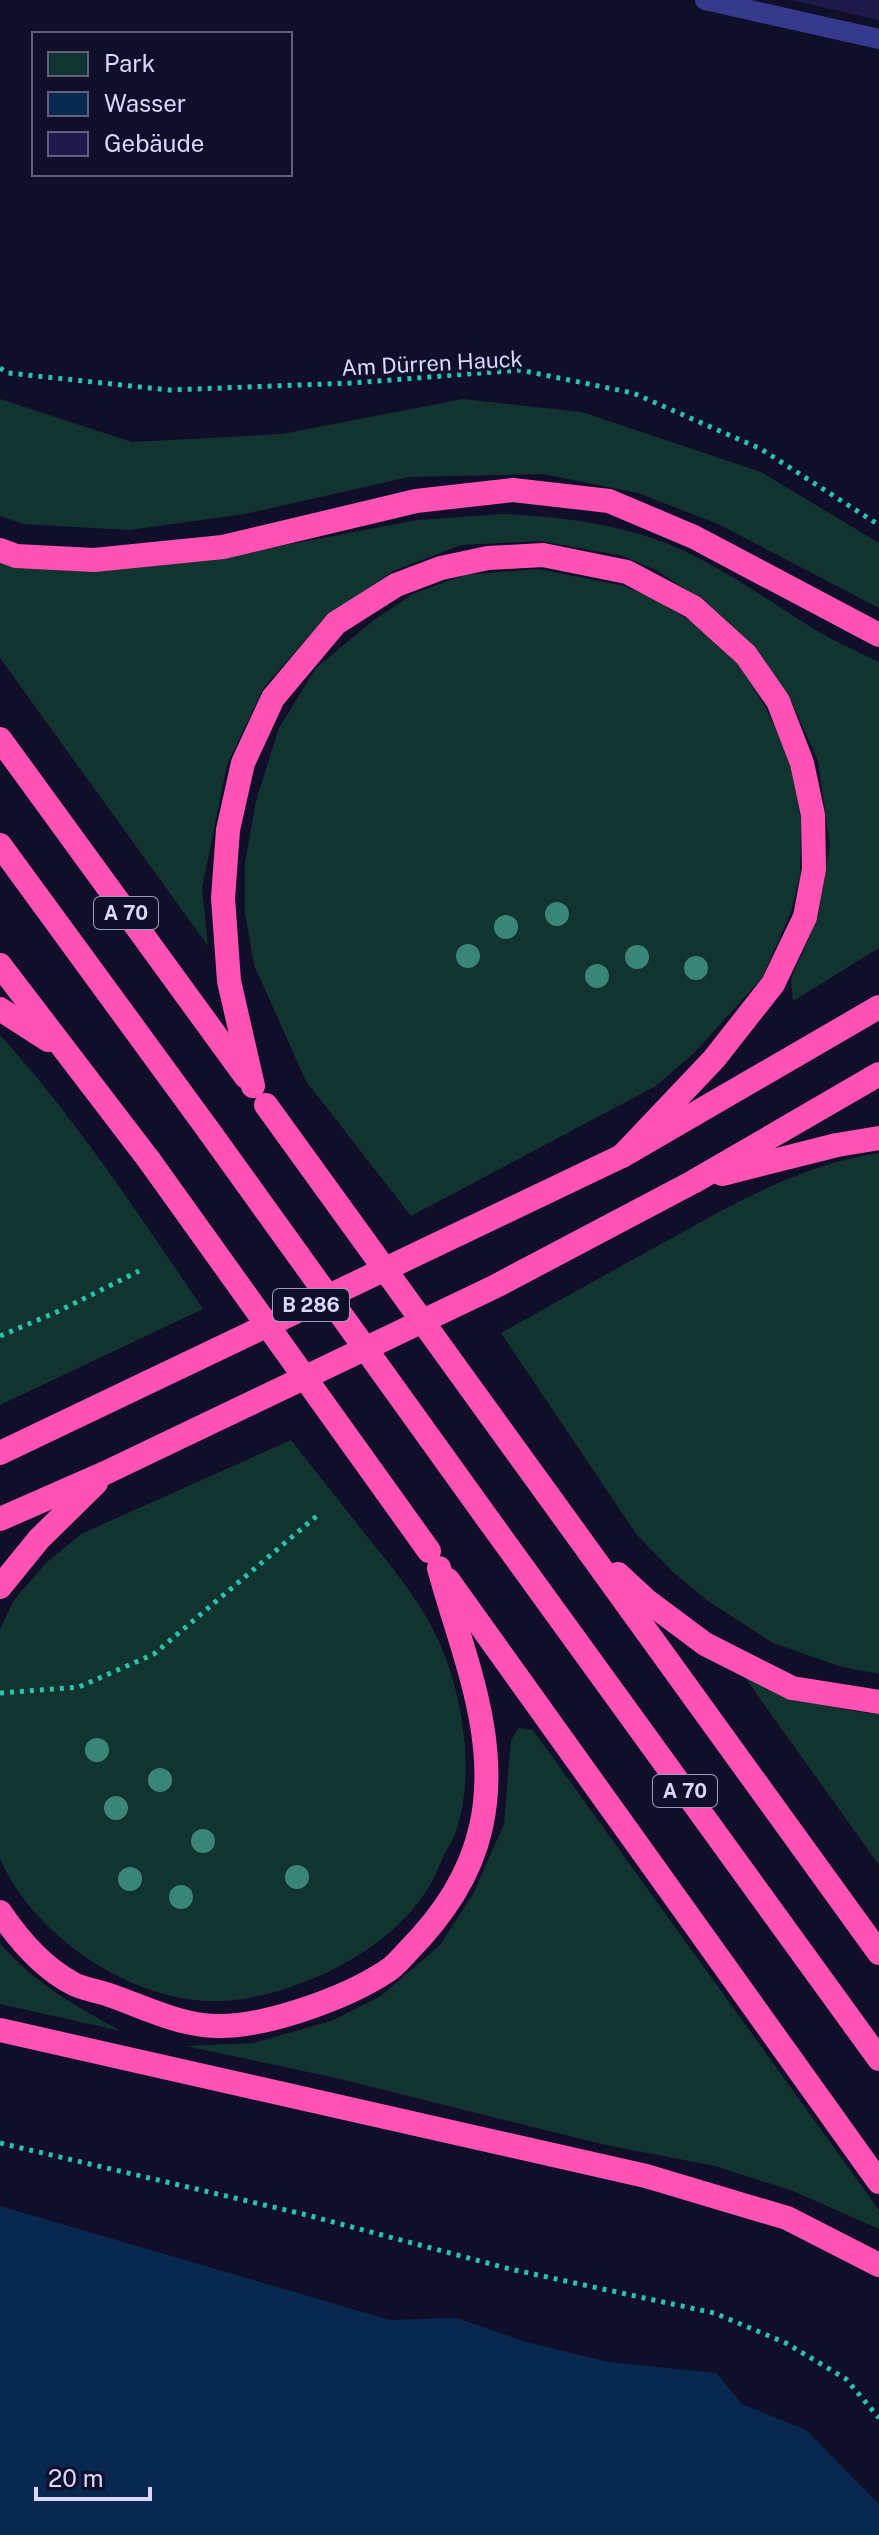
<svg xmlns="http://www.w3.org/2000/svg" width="879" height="2535" font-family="'Public Sans',sans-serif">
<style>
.green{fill:#113430}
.water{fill:#09284f}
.building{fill:#1f194c}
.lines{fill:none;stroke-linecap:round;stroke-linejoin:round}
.path{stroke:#27c3ad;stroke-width:5;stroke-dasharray:4 6;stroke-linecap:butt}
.lane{stroke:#363a8c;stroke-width:20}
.highway{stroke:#ff52b4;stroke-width:24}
.highway-bridge{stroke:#ff52b4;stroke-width:24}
.tree{fill:#398679}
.labels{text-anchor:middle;stroke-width:6;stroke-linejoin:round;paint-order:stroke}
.shield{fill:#110e2a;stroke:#9d9bbf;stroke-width:2}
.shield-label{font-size:20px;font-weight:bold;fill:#d9d7ff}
.street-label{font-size:22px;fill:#d9d7ff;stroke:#110e2a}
</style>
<rect width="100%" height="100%" fill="#110e2a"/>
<g class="green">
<path d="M 0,399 L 132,442 L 282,434 L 463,399 L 582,412 L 761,472 L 879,543 L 879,608 L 718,524 L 638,493 L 543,474 L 409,477 L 245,514 L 129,530 L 23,524 L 0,516 Z"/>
<path d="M 503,514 C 547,516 593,521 636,533 C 702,551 762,597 819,632 C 838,643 859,652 879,662 L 879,948 L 793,1001 L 791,979 L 818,917 L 830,845 L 818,761 L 791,700 L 754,648 L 698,598 L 658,571 L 623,556 L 540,541 L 461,545 L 393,571 L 326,617 L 264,687 L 227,765 L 202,888 L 208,946 L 0,658 L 0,560 L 227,556 L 417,520 Z"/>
<path d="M 538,569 L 624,586 L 656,599 L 702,629 L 738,663 L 766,708 L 792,765 L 801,821 L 800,875 L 791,912 L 762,978 L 695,1052 L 656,1086 L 411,1216 L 306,1081 L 254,965 L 245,913 L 245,862 L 256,801 L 279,728 L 316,668 L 374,620 L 413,594 L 464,575 Z"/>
<path d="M 0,1035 C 77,1120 139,1215 203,1309 L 0,1405 Z"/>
<path d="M 879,1153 L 879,1674 L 842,1667 L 773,1643 L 708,1601 L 673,1572 L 637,1535 L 501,1333 C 554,1303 607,1274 661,1244 C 731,1205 799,1165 879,1153 Z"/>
<path d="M 291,1440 C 317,1473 343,1506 370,1540 C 399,1576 428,1611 445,1656 C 464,1707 474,1775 457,1828 C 455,1837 448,1847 444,1855 C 438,1868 433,1882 425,1893 C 385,1954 293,1997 222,2001 C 169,2004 107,1977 67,1943 C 39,1920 15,1893 0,1859 L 0,1629 L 14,1600 L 46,1563 L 81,1534 Z"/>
<path d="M 743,1675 C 788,1694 830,1710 879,1714 L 879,1865 Z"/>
<path d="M 519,1728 L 533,1730 L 879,2210 L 879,2229 L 793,2191 L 715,2166 L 606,2145 L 336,2078 L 186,2046 L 253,2043 L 331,2021 L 381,1996 L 440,1945 L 473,1894 L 504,1824 L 511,1740 Z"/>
<path d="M 0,1943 C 33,1983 76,2006 121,2031 L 0,2004 Z"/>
</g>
<path class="water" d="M 0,2206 L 390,2320 L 457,2318 L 526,2342 L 609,2362 L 716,2373 L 742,2404 L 806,2430 L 879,2504 L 879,2535 L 0,2535 Z"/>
<path class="building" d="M 795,0 L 879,0 L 879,20 L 795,1 Z"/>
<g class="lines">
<g class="path">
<path d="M 0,368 L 8,373 L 169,390 L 352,383 L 520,370 L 633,393 L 761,449 L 879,525"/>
<path d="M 0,1336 L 59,1311 L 139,1271"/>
<path d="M 0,1693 L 79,1687 L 154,1654 L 319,1514"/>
<path d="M 0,2143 L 303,2214 L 510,2269 L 714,2313 L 786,2343 L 846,2379 L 879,2418"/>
</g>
<path class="lane" d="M 705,0 L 879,39"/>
<g class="highway">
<path d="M 0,550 L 16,556 L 94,560 L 223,547 L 416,501 L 513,490 L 609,501 L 694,537 L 879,635"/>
<path d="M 0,739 L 246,1077"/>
<path d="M 0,845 L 209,1131"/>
<path d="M 0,965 L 149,1160"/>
<path d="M 0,1009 L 48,1040"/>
<path d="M 253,1086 L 229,981 L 223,898 L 228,830 L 243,763 L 273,698 L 336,623 L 396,585 L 441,568 L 488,558 L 543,555 L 627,572 L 693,607 L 746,655 L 778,701 L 802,763 L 813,815 L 814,869 L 805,917 L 773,984 L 714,1059 L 622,1156"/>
<path d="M 722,1174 L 837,1145 L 879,1138"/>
<path d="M 0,1453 L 622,1156 L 879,1007"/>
<path d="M 548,1495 L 879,1953"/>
<path d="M 0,1519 L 105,1473 L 494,1287 L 693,1182 L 879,1074"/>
<path d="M 490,1522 L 879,2059"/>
<path d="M 618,1574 L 646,1600 L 705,1644 L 792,1688 L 879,1702"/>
<path d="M 448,1580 L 879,2182"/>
<path d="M 0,1587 L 39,1539 L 96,1483"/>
<path d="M 0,1912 C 19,1940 42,1967 72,1983 C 84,1990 100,1991 112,1996 C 146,2008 179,2025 216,2026 C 243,2027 274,2019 299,2011 C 330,2001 360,1989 387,1971 C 395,1966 402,1957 409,1950 C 443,1915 470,1876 481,1827 C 501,1738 462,1653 439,1568"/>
<path d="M 0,2030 L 646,2176 L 787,2218 L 879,2265"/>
</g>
<g class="highway-bridge">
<path d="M 266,1105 L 548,1495"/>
<path d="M 209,1131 L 490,1522"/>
<path d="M 149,1160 L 429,1551"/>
</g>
</g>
<g class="tree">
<circle cx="557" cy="914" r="12"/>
<circle cx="506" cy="927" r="12"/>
<circle cx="468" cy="956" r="12"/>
<circle cx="637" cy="957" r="12"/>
<circle cx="696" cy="968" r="12"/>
<circle cx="597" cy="976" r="12"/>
<circle cx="97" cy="1750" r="12"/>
<circle cx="160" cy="1780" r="12"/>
<circle cx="116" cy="1808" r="12"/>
<circle cx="203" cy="1841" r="12"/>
<circle cx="297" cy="1877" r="12"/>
<circle cx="130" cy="1879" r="12"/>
<circle cx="181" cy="1897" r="12"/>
</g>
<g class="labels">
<g class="shield">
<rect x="94" y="897" width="64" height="32" rx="6"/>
<rect x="273" y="1289" width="76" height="32" rx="6"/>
<rect x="653" y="1775" width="64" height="32" rx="6"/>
</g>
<g class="shield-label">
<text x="126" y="920">A 70</text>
<text x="311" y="1312">B 286</text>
<text x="685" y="1798">A 70</text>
</g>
<g class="street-label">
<text transform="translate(432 363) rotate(-3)" y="8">Am Dürren Hauck</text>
</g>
</g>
<rect x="32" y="32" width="260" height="144" fill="#110e2a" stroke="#615e7f" stroke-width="2"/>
<rect x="48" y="52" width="40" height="24" fill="#113430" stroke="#615e7f" stroke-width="2"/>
<text x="104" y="72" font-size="24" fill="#d9d7ff">Park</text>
<rect x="48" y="92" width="40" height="24" fill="#09284f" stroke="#615e7f" stroke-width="2"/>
<text x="104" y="112" font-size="24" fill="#d9d7ff">Wasser</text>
<rect x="48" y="132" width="40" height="24" fill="#1f194c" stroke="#615e7f" stroke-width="2"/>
<text x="104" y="152" font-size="24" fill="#d9d7ff">Gebäude</text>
<path d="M36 2487v12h114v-12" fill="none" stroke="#d9d7ff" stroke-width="4"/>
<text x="48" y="2487" font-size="24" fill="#d9d7ff" stroke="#110e2a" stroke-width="6" paint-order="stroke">20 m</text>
</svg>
